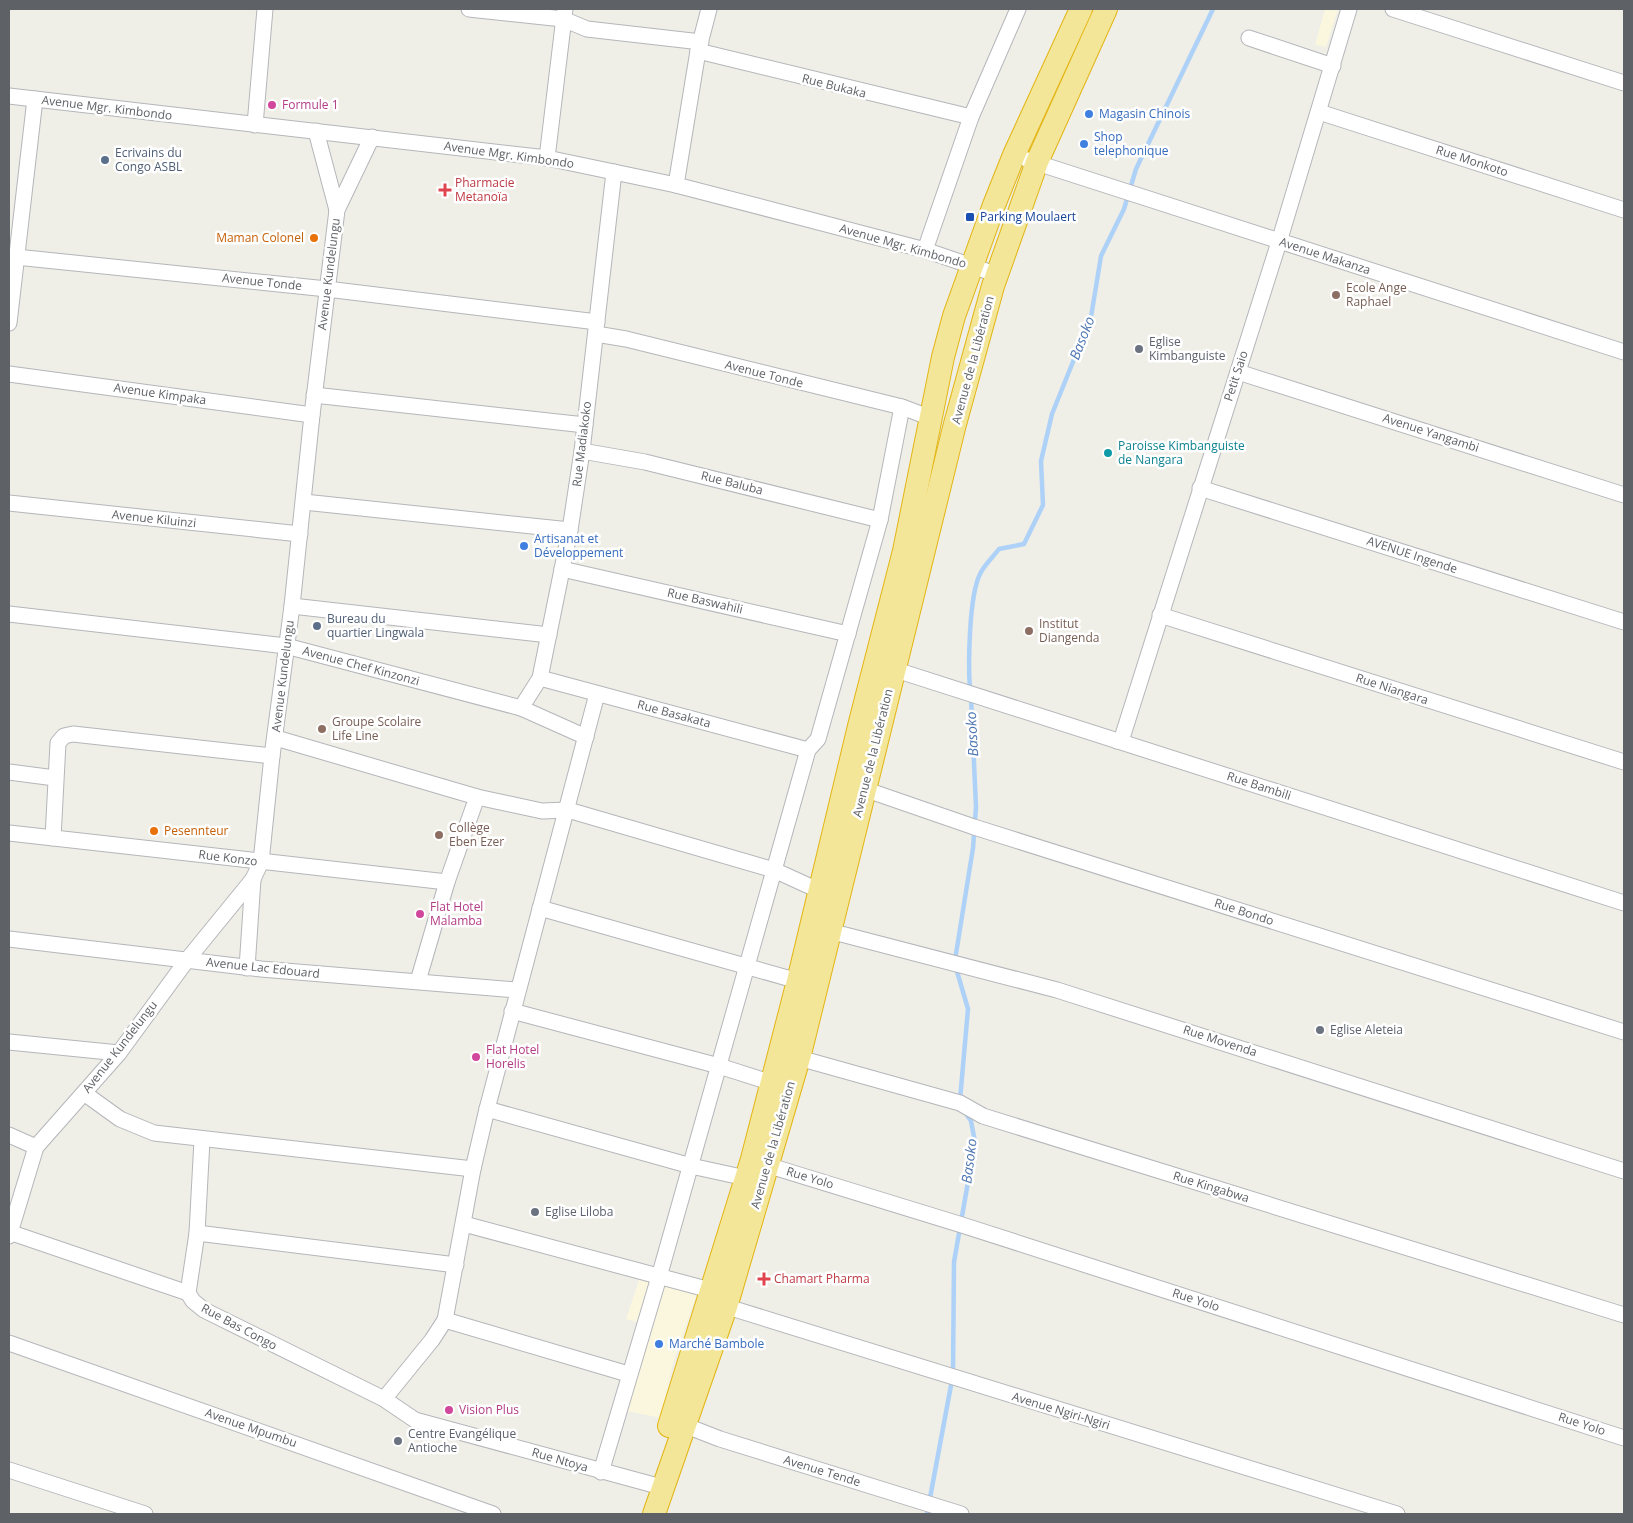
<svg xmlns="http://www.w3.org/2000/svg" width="1633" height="1523" font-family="'Open Sans',sans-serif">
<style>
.commercial{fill:#fbf7df}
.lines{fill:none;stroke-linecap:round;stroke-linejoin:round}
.stream{stroke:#aed1f8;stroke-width:4.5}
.minor-casing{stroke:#b4b6ba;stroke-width:17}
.highway-casing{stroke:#e2b513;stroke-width:24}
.minor{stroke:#fff;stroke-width:15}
.highway{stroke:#f4e698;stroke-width:22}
.hotel-dot{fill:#d1479c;stroke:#fff;stroke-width:2}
.shop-dot{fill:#3f7fe0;stroke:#fff;stroke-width:2}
.service-dot{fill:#5c6f8a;stroke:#fff;stroke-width:2}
.health-dot{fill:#e0444e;stroke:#fff;stroke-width:2}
.transit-dot{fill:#1a4fb4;stroke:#fff;stroke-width:2}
.food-dot{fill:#e8710a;stroke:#fff;stroke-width:2}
.education-dot{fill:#8d6e63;stroke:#fff;stroke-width:2}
.worship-dot{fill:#6b7280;stroke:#fff;stroke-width:2}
.culture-dot{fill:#0f9aa8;stroke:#fff;stroke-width:2}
.labels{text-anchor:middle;stroke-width:5;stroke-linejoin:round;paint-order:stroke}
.street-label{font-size:12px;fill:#5e6166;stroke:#fff}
.hotel-label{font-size:12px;fill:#b23c85;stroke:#fff;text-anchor:start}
.shop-label{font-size:12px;fill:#366cbe;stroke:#fff;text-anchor:start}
.service-label{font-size:12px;fill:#4e5e75;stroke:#fff;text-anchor:start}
.health-label{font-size:12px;fill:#be3a42;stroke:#fff;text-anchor:start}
.transit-label{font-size:12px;fill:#164399;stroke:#fff;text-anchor:start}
.food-label{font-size:12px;fill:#c56008;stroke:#fff;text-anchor:end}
.education-label{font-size:12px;fill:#785e54;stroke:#fff;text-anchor:start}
.worship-label{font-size:12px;fill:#5b616d;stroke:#fff;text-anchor:start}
.culture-label{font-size:12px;fill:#0d838f;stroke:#fff;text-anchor:start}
.water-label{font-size:14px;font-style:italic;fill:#4e76b2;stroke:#fff}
</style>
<rect width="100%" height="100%" fill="#efeee7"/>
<g class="commercial">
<path d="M 1325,9 L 1338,9 L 1326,47 L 1315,45 Z"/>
<path d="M 639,1280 L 697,1294 L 673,1363 L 661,1418 L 618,1409 L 644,1324 L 626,1319 Z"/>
</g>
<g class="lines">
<g class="stream">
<path d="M 970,689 C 968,664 969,596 980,574 C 984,565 993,557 999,549 L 1024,544 L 1043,505 L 1041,461 L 1052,414 L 1091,317 L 1101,256 L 1124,209 L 1136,169 L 1213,9"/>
<path d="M 955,960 L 973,848 L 976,807 L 971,697"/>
<path d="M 956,968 L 968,1009 L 960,1100"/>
<path d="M 953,1373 L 954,1262 L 975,1142 L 971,1121 L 965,1112"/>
<path d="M 927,1514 L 952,1380"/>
</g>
<defs>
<g id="minor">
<path d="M 469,9 L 563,19 L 587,29 L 701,42"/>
<path d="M 1393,9 L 1624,83"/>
<path d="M 1249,38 L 1333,66"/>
<path d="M 698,51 L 971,117"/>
<path d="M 9,96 L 547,158 L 676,185 L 803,218 L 925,250 L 998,275"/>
<path d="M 1319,112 L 1624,210"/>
<path d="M 255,125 L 265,9"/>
<path d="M 316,131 L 337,210"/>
<path d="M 547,158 L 565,9"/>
<path d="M 1028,160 L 1624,352"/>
<path d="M 676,185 L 698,51 L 709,9"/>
<path d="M 925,250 L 971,117 L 1018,9"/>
<path d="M 16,257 L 327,289 L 597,322"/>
<path d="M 9,323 L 35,99"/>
<path d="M 596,334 L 626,339 L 902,407 L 931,418"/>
<path d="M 1238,372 L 1624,495"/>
<path d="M 9,374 L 312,415"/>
<path d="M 314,395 L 585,425"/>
<path d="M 582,451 L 645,462 L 880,520"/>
<path d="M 1200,488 L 1624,622"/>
<path d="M 304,502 L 570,530"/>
<path d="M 9,503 L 300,534"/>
<path d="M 562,569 L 848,634"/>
<path d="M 292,606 L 549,635"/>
<path d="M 9,614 L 286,646 L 521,708 L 586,737"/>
<path d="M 1160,615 L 1624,762"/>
<path d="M 893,669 L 1624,903"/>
<path d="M 540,678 L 808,750"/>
<path d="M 521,708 L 540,678 L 570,530 L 582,451 L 614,172"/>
<path d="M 276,738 L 477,797 L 447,882 L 418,981"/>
<path d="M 1117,741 L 1122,738 L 1279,242 L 1349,9"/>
<path d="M 9,772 L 55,778"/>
<path d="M 864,789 L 974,827 L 1624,1032"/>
<path d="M 477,797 L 542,811 L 568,810 L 774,870 L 820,891"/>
<path d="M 9,833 L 447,882"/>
<path d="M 53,838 L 58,743 L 64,736 L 73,734 L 272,756"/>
<path d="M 540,908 L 798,981"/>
<path d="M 822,929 L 1057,990 L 1624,1171"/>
<path d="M 9,939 L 261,969 L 517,990"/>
<path d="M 247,968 L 253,879"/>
<path d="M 512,1011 L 719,1066 L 772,1083"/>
<path d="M 9,1042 L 119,1053"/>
<path d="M 799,1058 L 960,1103 L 983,1116 L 1624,1315"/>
<path d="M 84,1093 L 120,1119 L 154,1133 L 473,1169"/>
<path d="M 487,1109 L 691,1166 L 746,1178"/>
<path d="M 9,1135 L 36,1147"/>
<path d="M 767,1165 L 959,1224 L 1624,1438"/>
<path d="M 464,1224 L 710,1290"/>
<path d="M 9,1232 L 188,1293 L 193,1301 L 204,1310 L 384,1399 L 415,1420 L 665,1488"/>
<path d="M 197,1233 L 456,1265"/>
<path d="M 9,1236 L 36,1147 L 119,1053 L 187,960 L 253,879 L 261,862 L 272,756 L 292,606 L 312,415 L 337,210 L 372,137"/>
<path d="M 188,1293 L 197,1233 L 202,1140"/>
<path d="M 718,1304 L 1397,1514"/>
<path d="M 445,1320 L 628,1374"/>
<path d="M 9,1343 L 493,1514"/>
<path d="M 384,1399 L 432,1340 L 445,1320 L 473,1169 L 487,1109 L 597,694"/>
<path d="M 684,1425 L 720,1439 L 961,1514"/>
<path d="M 9,1470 L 145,1514"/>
<path d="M 601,1472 L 659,1277 L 808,750 L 818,739 L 880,520 L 902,407"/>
</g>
<g id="highway">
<path d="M 669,1426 L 752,1159 L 798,981 L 860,722 L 904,551 L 943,357 L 954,316 L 994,205 L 1014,155 L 1081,9"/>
<path d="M 654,1514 L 726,1307 L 799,1058 L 955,424 L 993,286 L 1037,162 L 1106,9"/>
</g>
</defs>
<use href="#minor" class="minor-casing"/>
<use href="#highway" class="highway-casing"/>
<use href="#minor" class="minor"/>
<use href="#highway" class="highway"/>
</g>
<g class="hotel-dot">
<circle cx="272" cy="105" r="5"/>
<circle cx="420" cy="914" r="5"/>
<circle cx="476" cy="1057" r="5"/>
<circle cx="449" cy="1410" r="5"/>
</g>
<g class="shop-dot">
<circle cx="1089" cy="114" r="5"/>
<circle cx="1084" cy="144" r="5"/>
<circle cx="524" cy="546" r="5"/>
<circle cx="659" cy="1344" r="5"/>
</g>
<g class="service-dot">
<circle cx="105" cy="160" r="5"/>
<circle cx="317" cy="626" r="5"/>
</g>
<g class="health-dot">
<path d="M442.5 182.5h5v5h5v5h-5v5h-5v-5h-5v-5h5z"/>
<path d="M761.5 1271.5h5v5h5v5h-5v5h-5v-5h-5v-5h5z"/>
</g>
<rect class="transit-dot" x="965" y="212" width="10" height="10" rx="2.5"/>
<g class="food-dot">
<circle cx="314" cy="238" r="5"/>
<circle cx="154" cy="831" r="5"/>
</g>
<g class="education-dot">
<circle cx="1336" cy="295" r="5"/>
<circle cx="1029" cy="631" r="5"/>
<circle cx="322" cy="729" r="5"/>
<circle cx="439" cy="835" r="5"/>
</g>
<g class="worship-dot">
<circle cx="1139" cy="349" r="5"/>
<circle cx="1320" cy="1030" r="5"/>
<circle cx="535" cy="1212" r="5"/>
<circle cx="398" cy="1441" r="5"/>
</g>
<circle class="culture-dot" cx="1108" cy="453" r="5"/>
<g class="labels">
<g class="street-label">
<text transform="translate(834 86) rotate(14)" y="4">Rue Bukaka</text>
<text transform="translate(107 108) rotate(7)" y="4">Avenue Mgr. Kimbondo</text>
<text transform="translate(509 155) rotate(8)" y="4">Avenue Mgr. Kimbondo</text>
<text transform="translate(1472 161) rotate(18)" y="4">Rue Monkoto</text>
<text transform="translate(903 246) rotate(16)" y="4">Avenue Mgr. Kimbondo</text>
<text transform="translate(1325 256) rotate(18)" y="4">Avenue Makanza</text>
<text transform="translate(329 274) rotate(-83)" y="4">Avenue Kundelungu</text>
<text transform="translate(262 282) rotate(6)" y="4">Avenue Tonde</text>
<text transform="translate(973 360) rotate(-75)" y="4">Avenue de la Libération</text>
<text transform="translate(764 374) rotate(14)" y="4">Avenue Tonde</text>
<text transform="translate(1236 376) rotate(-72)" y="4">Petit Saio</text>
<text transform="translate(160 394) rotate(8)" y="4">Avenue Kimpaka</text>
<text transform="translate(1431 433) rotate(18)" y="4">Avenue Yangambi</text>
<text transform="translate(582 444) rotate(-83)" y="4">Rue Madiakoko</text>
<text transform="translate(732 483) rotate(14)" y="4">Rue Baluba</text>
<text transform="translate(154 519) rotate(6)" y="4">Avenue Kiluinzi</text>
<text transform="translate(1412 555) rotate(18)" y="4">AVENUE Ingende</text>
<text transform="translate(705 601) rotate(13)" y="4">Rue Baswahili</text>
<text transform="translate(361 666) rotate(15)" y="4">Avenue Chef Kinzonzi</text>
<text transform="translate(283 676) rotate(-83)" y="4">Avenue Kundelungu</text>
<text transform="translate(1392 689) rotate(18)" y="4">Rue Niangara</text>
<text transform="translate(674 714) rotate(15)" y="4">Rue Basakata</text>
<text transform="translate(873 753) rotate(-76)" y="4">Avenue de la Libération</text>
<text transform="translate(1259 786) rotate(18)" y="4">Rue Bambili</text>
<text transform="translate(228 858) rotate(7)" y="4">Rue Konzo</text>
<text transform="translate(1244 912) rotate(18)" y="4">Rue Bondo</text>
<text transform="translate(263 968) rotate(6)" y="4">Avenue Lac Edouard</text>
<text transform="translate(1220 1041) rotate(18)" y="4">Rue Movenda</text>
<text transform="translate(120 1047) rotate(-52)" y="4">Avenue Kundelungu</text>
<text transform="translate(773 1145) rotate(-74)" y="4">Avenue de la Libération</text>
<text transform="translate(810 1178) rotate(17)" y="4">Rue Yolo</text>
<text transform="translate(1211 1187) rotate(17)" y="4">Rue Kingabwa</text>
<text transform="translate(1196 1300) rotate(18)" y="4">Rue Yolo</text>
<text transform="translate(239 1327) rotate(28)" y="4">Rue Bas Congo</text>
<text transform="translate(1061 1411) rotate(17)" y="4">Avenue Ngiri-Ngiri</text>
<text transform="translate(1582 1424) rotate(18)" y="4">Rue Yolo</text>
<text transform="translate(251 1428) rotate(19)" y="4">Avenue Mpumbu</text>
<text transform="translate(560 1460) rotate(16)" y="4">Rue Ntoya</text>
<text transform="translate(822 1471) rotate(17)" y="4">Avenue Tende</text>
</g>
<g class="hotel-label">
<text x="282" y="109">Formule 1</text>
<text x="430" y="911">Flat Hotel<tspan x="430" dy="14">Malamba</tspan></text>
<text x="486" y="1054">Flat Hotel<tspan x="486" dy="14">Horelis</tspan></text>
<text x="459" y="1414">Vision Plus</text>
</g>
<g class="shop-label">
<text x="1099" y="118">Magasin Chinois</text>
<text x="1094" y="141">Shop<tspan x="1094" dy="14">telephonique</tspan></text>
<text x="534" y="543">Artisanat et<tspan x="534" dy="14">Développement</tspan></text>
<text x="669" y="1348">Marché Bambole</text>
</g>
<g class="service-label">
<text x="115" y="157">Ecrivains du<tspan x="115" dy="14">Congo ASBL</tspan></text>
<text x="327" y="623">Bureau du<tspan x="327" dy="14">quartier Lingwala</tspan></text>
</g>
<g class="health-label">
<text x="455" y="187">Pharmacie<tspan x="455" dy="14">Metanoïa</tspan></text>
<text x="774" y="1283">Chamart Pharma</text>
</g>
<g class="transit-label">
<text x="980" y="221">Parking Moulaert</text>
</g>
<g class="food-label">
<text x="304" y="242">Maman Colonel</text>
<text x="164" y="835" text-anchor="start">Pesennteur</text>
</g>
<g class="education-label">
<text x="1346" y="292">Ecole Ange<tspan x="1346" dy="14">Raphael</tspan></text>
<text x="1039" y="628">Institut<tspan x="1039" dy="14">Diangenda</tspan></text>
<text x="332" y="726">Groupe Scolaire<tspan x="332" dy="14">Life Line</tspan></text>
<text x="449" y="832">Collège<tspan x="449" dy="14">Eben Ezer</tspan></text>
</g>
<g class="worship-label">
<text x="1149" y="346">Eglise<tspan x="1149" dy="14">Kimbanguiste</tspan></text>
<text x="1330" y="1034">Eglise Aleteia</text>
<text x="545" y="1216">Eglise Liloba</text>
<text x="408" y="1438">Centre Evangélique<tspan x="408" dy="14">Antioche</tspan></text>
</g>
<g class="culture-label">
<text x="1118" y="450">Paroisse Kimbanguiste<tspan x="1118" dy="14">de Nangara</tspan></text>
</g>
<g class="water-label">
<text transform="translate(1082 338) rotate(-69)" y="5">Basoko</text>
<text transform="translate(972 734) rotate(-93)" y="5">Basoko</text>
<text transform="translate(969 1161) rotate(-83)" y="5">Basoko</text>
</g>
</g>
<rect width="1633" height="1523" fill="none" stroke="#5e6166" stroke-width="20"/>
</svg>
